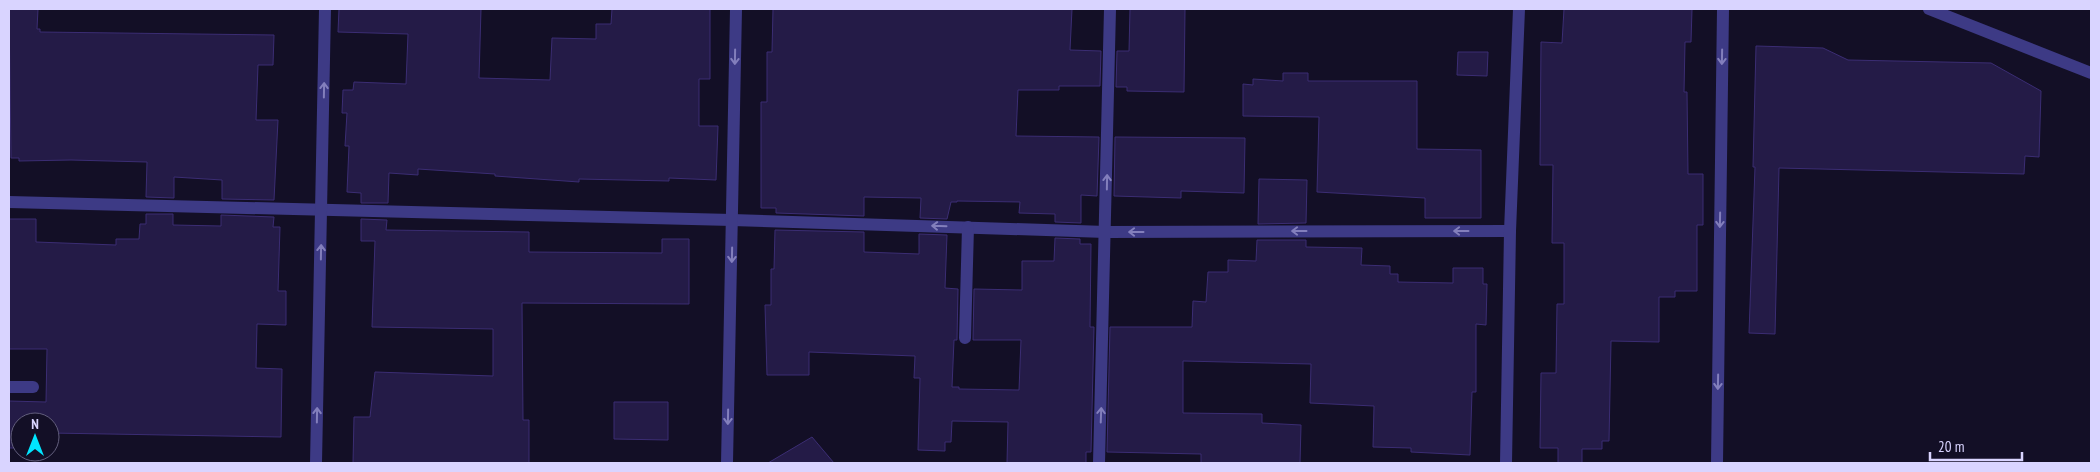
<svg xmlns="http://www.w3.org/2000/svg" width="2100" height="472" font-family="'PT Sans Narrow',sans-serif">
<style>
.building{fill:#241b47;stroke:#3b2d73}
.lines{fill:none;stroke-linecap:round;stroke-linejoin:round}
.minor{stroke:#3d3a85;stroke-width:12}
.oneway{stroke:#837fbc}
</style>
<rect width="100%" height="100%" fill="#130f26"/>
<g class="building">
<path d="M 9,9 L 38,9 L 37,29 L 40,29 L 40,32 L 274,35 L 273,65 L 258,65 L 256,120 L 278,120 L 274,200 L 222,199 L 222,180 L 174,177 L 174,198 L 146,197 L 147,162 L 71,160 L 19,161 L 19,158 L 11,158 Z"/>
<path d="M 339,9 L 481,9 L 479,78 L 550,80 L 552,38 L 596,39 L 596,24 L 611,24 L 612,9 L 710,9 L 710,79 L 699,79 L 699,126 L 718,126 L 716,180 L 669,178 L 669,181 L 579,179 L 579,182 L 495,176 L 495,174 L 418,169 L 418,175 L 389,173 L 388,203 L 361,203 L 361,193 L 347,192 L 349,146 L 345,146 L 347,113 L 342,113 L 343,90 L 353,90 L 354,82 L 406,84 L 408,34 L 338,32 Z"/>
<path d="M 773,9 L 1072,9 L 1070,50 L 1101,51 L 1100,86 L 1059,86 L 1059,90 L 1018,90 L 1016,136 L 1099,137 L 1097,196 L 1081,195 L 1081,223 L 1055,222 L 1055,214 L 1019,213 L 1020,202 L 957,201 L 957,202 L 951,202 L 947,219 L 920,218 L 921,198 L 864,197 L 864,216 L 776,213 L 776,208 L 761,208 L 761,102 L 767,102 L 767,52 L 772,52 Z"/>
<path d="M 1130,9 L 1185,9 L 1184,92 L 1127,91 L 1127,87 L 1116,87 L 1117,51 L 1129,51 Z"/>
<path d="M 1564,9 L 1692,9 L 1691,42 L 1685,42 L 1684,92 L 1687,92 L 1688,174 L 1703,174 L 1703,225 L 1697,225 L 1697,291 L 1675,291 L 1675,297 L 1659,297 L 1659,342 L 1611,341 L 1609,441 L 1602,441 L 1602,449 L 1582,449 L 1582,463 L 1558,463 L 1558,448 L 1540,448 L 1541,373 L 1556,373 L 1557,304 L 1564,304 L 1564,243 L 1552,243 L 1553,165 L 1540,165 L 1541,42 L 1562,43 Z"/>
<path d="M 1756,46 L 1823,48 L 1848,60 L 1991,63 L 2041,91 L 2039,157 L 2025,156 L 2024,174 L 1779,168 L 1775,334 L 1749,333 L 1755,167 L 1753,167 Z"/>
<path d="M 1458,52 L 1488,52 L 1487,76 L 1457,75 Z"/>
<path d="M 1283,73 L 1308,73 L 1308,81 L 1417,81 L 1417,149 L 1481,150 L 1481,218 L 1425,218 L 1425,198 L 1317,192 L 1319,117 L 1243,116 L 1243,84 L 1253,85 L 1253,79 L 1283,81 Z"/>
<path d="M 1115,137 L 1245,138 L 1244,193 L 1181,191 L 1181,198 L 1114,196 Z"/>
<path d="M 1259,179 L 1307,180 L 1306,223 L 1258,224 Z"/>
<path d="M 146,214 L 173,214 L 173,225 L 221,226 L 221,215 L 274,217 L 273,227 L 280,227 L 278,291 L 286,291 L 286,325 L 257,324 L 256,368 L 282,369 L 281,437 L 50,433 L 50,422 L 20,422 L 20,448 L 9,448 L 9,401 L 46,402 L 47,349 L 9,349 L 9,219 L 36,219 L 36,242 L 116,245 L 116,239 L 139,239 L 140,224 L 146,224 Z"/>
<path d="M 361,219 L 387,220 L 386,230 L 529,232 L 529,252 L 662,253 L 662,239 L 689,239 L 689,304 L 522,303 L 523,420 L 529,420 L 529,463 L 353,463 L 354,417 L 370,417 L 375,372 L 493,376 L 493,329 L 372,327 L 375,241 L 361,241 Z"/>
<path d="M 775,230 L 864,232 L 864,252 L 919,254 L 919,234 L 947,235 L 945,288 L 958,289 L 957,340 L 954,340 L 952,387 L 959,387 L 959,389 L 1019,390 L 1021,340 L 973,340 L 974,289 L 1022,290 L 1022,261 L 1054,261 L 1055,238 L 1080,239 L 1080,244 L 1091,244 L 1090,327 L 1094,327 L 1091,452 L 1086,452 L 1086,463 L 1007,463 L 1008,422 L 952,421 L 951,442 L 945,442 L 945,451 L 918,450 L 920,378 L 914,378 L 915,356 L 809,352 L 809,375 L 767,375 L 765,305 L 771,305 L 771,269 L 774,269 Z"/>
<path d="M 1257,240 L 1306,240 L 1306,247 L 1362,248 L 1361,265 L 1390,266 L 1390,274 L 1398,274 L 1398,282 L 1453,283 L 1453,268 L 1483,268 L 1483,284 L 1487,284 L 1486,325 L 1476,324 L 1476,392 L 1472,392 L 1470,455 L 1411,452 L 1411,448 L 1373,447 L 1374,406 L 1310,403 L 1311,364 L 1183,361 L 1183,413 L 1262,414 L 1262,423 L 1301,425 L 1300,463 L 1201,463 L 1201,454 L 1107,452 L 1110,327 L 1192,327 L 1193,301 L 1206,302 L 1208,272 L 1228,272 L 1228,260 L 1256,261 Z"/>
<path d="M 614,402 L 668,402 L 668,440 L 614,439 Z"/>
<path d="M 812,437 L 834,463 L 768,463 Z"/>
</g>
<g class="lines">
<g class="minor">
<path d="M 1929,9 L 2091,73"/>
<path d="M 9,202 L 732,220 L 1106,232 L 1510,231"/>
<path d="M 965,338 L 968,227"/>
<path d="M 9,387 L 33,387"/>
<path d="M 316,463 L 325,9"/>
<path d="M 727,463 L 736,9"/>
<path d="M 1099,463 L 1110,9"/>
<path d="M 1506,463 L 1510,231 L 1519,9"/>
<path d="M 1717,463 L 1723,9"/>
</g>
</g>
<defs><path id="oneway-shaft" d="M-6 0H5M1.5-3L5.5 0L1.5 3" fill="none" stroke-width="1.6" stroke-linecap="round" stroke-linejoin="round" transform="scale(1.25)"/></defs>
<g class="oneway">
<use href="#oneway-shaft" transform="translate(735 57) rotate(91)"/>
<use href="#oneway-shaft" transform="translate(1722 57) rotate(91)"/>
<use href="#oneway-shaft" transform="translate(324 90) rotate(-89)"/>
<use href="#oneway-shaft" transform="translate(1107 182) rotate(-89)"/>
<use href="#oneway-shaft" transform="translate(1720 220) rotate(91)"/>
<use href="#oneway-shaft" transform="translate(939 226) rotate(-178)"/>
<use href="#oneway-shaft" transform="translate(1299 231) rotate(180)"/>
<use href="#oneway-shaft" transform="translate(1461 231) rotate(180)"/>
<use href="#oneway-shaft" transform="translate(1136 232) rotate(180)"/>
<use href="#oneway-shaft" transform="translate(321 252) rotate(-89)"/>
<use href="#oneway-shaft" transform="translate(732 255) rotate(91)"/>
<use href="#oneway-shaft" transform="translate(1718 382) rotate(91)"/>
<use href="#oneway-shaft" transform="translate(317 415) rotate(-89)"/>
<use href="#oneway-shaft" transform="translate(1101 415) rotate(-88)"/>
<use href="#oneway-shaft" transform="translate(728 417) rotate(91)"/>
</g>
<rect width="2100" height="472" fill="none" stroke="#d9d4ff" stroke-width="20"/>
<g transform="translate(35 437)"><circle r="24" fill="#130f26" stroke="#625e7d"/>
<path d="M0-4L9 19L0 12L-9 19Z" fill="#00e5ff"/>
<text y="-8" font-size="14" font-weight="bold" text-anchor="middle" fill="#d9d4ff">N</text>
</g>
<path d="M1930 452v8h92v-8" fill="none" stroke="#d9d4ff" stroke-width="2.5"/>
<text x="1938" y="452" font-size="15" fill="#d9d4ff" stroke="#130f26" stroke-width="4" paint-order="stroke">20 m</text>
</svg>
